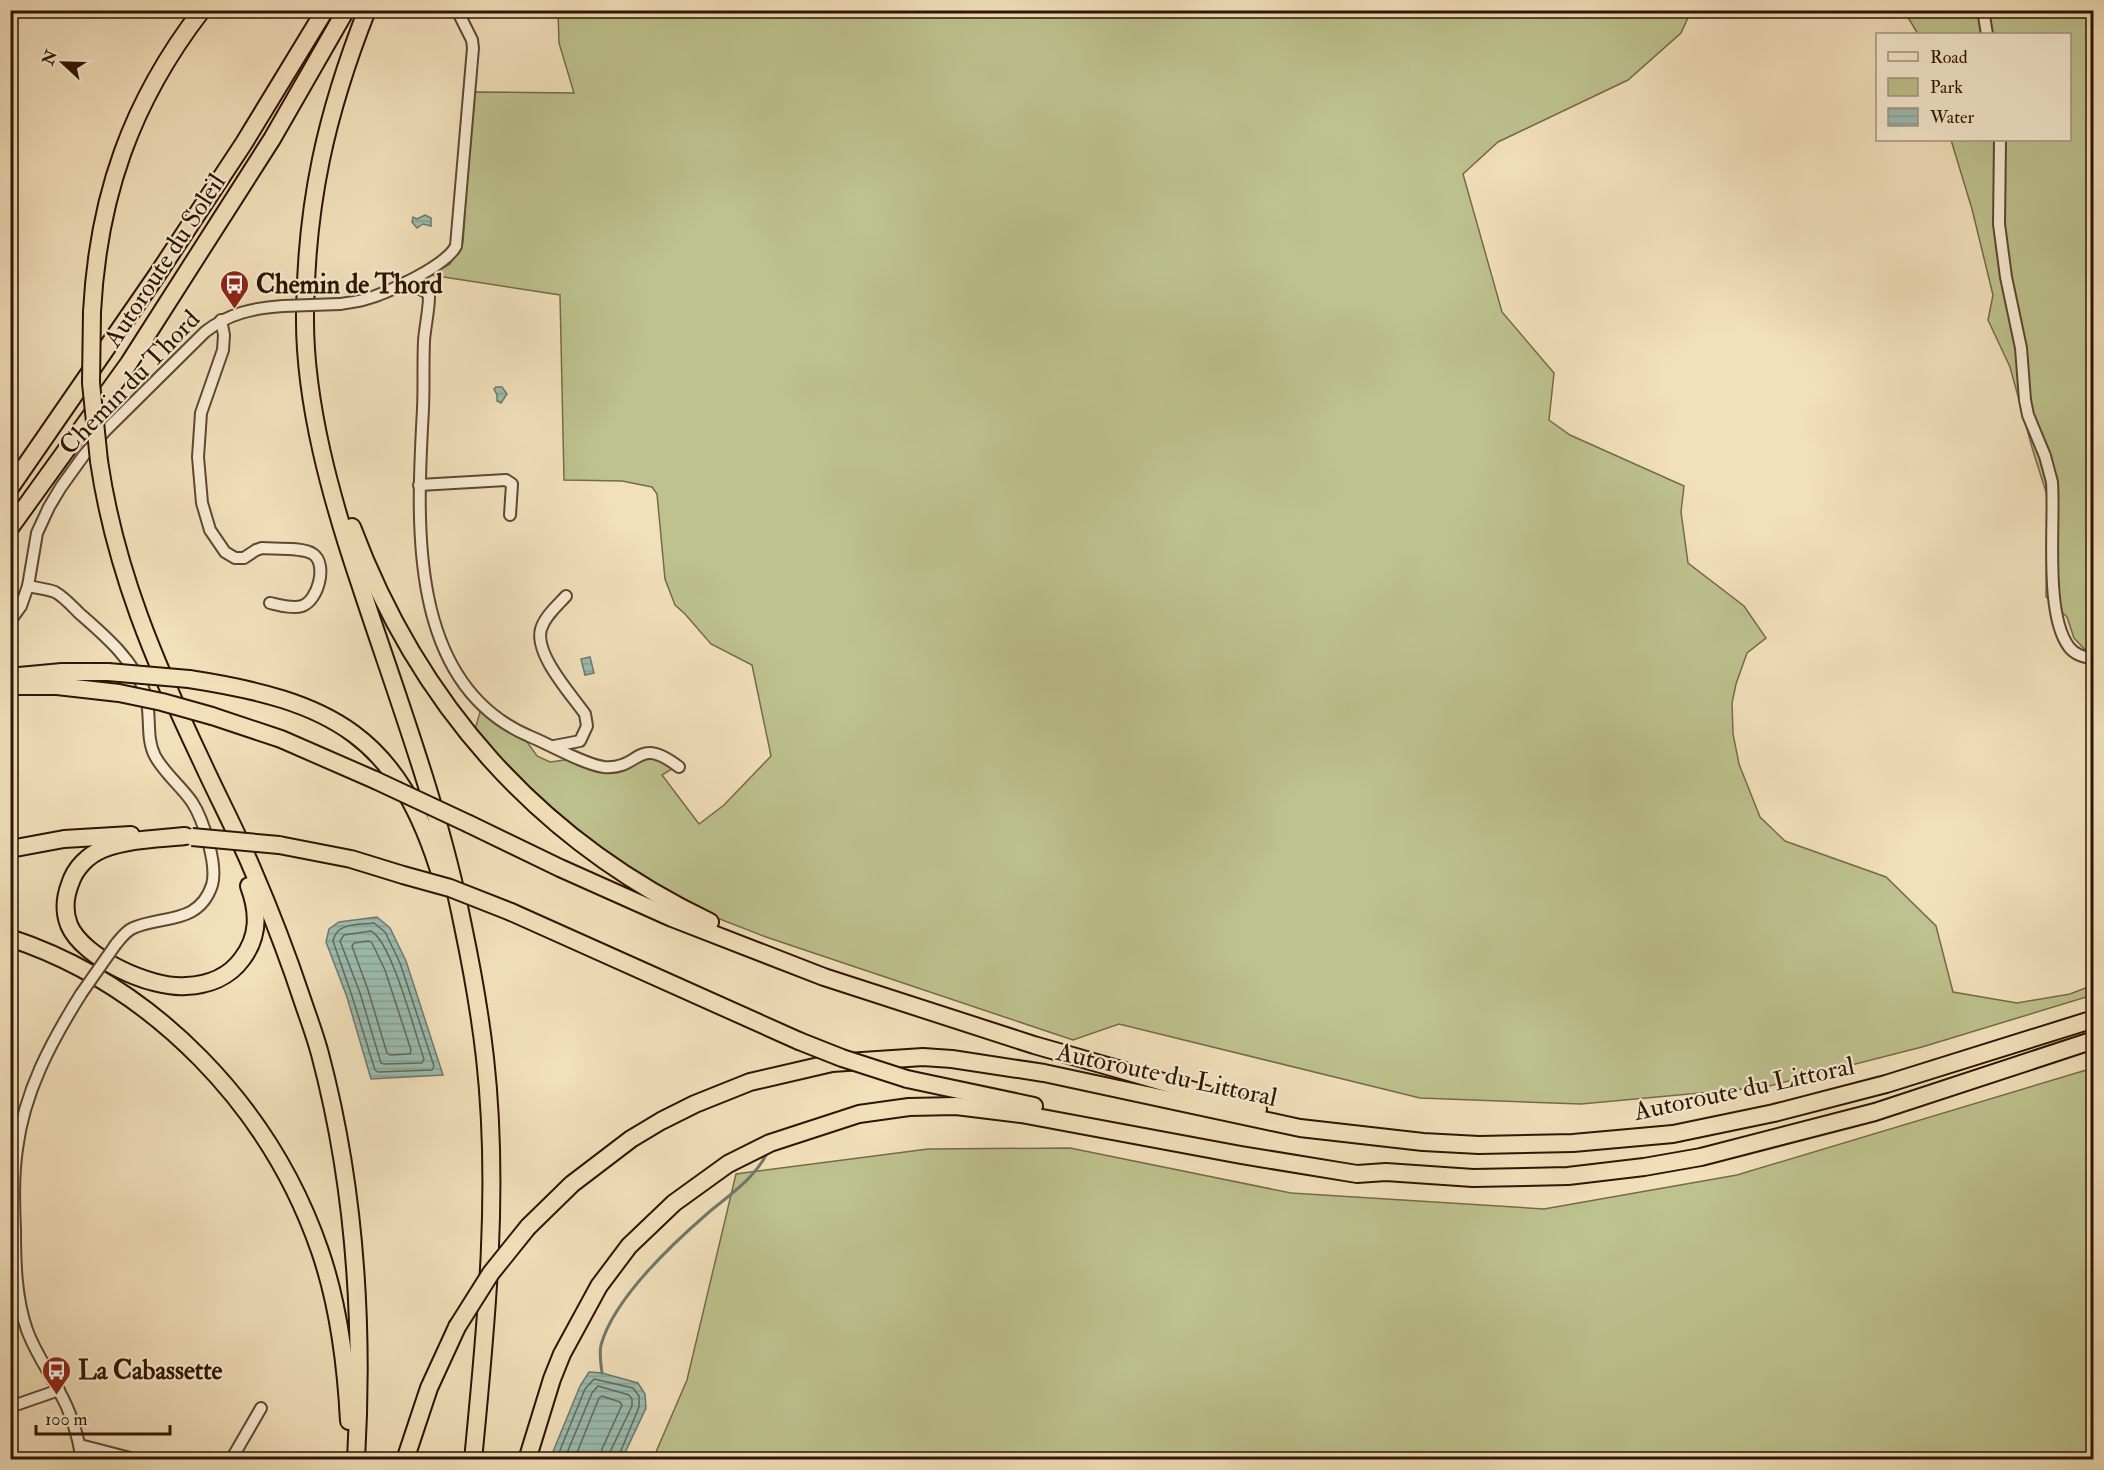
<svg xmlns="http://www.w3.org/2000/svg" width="2104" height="1470" font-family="'IM FELL Double Pica',serif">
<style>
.green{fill:#bdc28e;stroke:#766b48;stroke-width:1.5}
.water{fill:url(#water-rules);stroke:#6f796b;stroke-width:1.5}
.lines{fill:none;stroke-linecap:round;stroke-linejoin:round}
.shore{stroke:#64685a;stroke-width:1.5}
.stream{stroke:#6f796b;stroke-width:3}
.minor-casing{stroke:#5f4730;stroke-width:14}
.highway-casing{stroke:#2e1401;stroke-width:20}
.minor{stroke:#f7ebd3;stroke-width:10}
.highway{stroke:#f2e0bb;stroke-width:16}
.minor-bridge-casing{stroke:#5f4730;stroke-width:14;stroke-linecap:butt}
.highway-bridge-casing{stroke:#2e1401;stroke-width:20;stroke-linecap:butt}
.minor-bridge{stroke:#f7ebd3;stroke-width:10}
.highway-bridge{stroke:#f2e0bb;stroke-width:16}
.labels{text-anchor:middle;stroke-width:4.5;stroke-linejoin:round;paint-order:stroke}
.street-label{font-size:26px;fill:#2e1401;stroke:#f7ebd3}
.poi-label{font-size:26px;font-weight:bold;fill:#2e1401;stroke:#f7ebd3;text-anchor:start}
</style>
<defs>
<pattern id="water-rules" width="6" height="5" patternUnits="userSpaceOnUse" patternTransform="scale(1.5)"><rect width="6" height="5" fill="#9bbdb2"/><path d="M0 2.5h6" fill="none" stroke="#86a297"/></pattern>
</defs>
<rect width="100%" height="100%" fill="#f2e0bb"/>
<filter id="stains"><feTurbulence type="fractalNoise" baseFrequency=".00333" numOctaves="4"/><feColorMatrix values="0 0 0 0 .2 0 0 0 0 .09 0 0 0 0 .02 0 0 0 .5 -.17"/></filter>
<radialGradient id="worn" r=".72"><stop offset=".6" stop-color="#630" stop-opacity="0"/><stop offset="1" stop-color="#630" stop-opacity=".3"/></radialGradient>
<g class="green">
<path d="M 558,11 L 1691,11 L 1681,33 L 1628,80 L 1498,142 L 1463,174 L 1502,312 L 1554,373 L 1549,420 L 1570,435 L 1684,486 L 1681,512 L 1688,563 L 1744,606 L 1766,638 L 1747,653 L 1736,684 L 1732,703 L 1733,734 L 1739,764 L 1760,817 L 1785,841 L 1886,877 L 1936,926 L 1953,992 L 2017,1003 L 2070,994 L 2093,985 L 2093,995 L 1922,1047 L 1765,1087 L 1581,1104 L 1420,1098 L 1119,1024 L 1073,1040 L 766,937 L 702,912 L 643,877 L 601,849 L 528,788 L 474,733 L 480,712 L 499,725 L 525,739 L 537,756 L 550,762 L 572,759 L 598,768 L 654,755 L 672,769 L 662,775 L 699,824 L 724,805 L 771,756 L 752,665 L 711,644 L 685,614 L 675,605 L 665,579 L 657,494 L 652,487 L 622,481 L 564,480 L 560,295 L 431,275 L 450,264 L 463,242 L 473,92 L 574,93 L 559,43 Z"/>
<path d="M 1904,11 L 2093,11 L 2093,658 L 2074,638 L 2067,617 L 2046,597 L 2047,495 L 2033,451 L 2010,367 L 1988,320 L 1993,295 L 1972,209 L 1951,140 L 2070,140 L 2070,34 L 1918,34 Z"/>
<path d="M 2093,1068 L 2093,1459 L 653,1459 L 687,1380 L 736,1174 L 928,1149 L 1070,1148 L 1291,1193 L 1544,1209 L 1737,1175 Z"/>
</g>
<g class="water">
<path d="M 425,215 L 431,218 L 431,226 L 423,224 L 417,228 L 412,222 L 413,217 L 417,219 Z"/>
<path d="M 496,387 L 502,387 L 507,394 L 501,403 L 497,401 L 497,395 L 494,389 Z"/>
<path d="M 590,657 L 594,673 L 585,675 L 581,659 Z"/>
<path d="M 377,917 L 390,928 L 406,961 L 443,1075 L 371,1079 L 347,997 L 326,942 L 329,929 L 339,922 Z"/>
<path d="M 589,1372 L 602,1373 L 638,1383 L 645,1394 L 646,1408 L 622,1459 L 550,1459 L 580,1386 Z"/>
</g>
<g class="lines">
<g class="shore">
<path d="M 374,923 L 385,932 L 400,963 L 434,1066 L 432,1070 L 378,1072 L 375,1070 L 352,996 L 333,941 C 337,922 358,925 374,923 Z"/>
<path d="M 371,931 C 392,942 415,1034 424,1059 L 422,1063 L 384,1064 L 381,1063 L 360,993 L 340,941 L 344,935 Z"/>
<path d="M 369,941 L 372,943 L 385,970 L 411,1050 L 410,1054 L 390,1055 L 387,1053 L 368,990 L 352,946 L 354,943 Z"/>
<path d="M 556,1460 L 585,1389 L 594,1379 L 633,1388 L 639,1396 L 639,1407 L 617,1460"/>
<path d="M 564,1460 L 592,1393 L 598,1386 L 629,1395 L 632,1399 L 632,1406 L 610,1452 L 609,1460"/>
<path d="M 574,1460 L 599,1398 L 602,1396 L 620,1402 L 622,1405 L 602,1449 L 600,1460"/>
</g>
<path class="stream" d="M 602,1373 C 601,1364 599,1354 601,1345 C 614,1298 671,1245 708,1213 C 728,1196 754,1179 766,1155"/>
<defs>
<g id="minor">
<path d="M 1983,10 L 1987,34"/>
<path d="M 2000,140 L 1999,224 L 2006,277 L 2021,348 L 2025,400 L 2028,415 L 2045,456 L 2052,482 C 2055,524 2044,614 2069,647 C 2075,655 2084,657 2094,659"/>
<path d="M 407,282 L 426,292 L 429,296 C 429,311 425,326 424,341 C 423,364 424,387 423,409 C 417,520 406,683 529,736 C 549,744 585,765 604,767 C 641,770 636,734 679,767"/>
<path d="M 340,304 C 347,303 355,302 363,300 C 386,294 446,266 456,246 L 473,48 L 472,40 L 457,10"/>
<path d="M 221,320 L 224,335 L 223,350 L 201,413 L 198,457 L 202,503 L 210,530 L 225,552 L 235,558 L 244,558 L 256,550 L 262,548 C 274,549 303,547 313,554 C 328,564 318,601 302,606 C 293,609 279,605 270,603"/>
<path d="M 419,485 L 506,480 L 512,484 L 510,515"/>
<path d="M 28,586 L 37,533 L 49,507 L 61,487 L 84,455 L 106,430 L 205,332 C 229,313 254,308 283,306"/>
<path d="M 10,621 L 21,606 L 28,586 C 37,588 47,589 55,592 C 64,597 72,606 79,613 C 104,635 134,660 145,693 C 152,713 145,737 155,756 C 164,773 181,786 192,802 C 203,819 218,865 212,885 C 199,925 162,915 133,928 C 126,931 121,938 116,944"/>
<path d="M 554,746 L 580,741 L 587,726 L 585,714 C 571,694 534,654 541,629 C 545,616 557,606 566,596"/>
<path d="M 81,994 C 51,1042 24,1092 17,1149 C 13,1176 14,1204 15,1231 C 15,1263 16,1299 27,1330 C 35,1352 48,1370 59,1391 C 71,1412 78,1435 82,1460"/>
<path d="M 10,1407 L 59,1390"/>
<path d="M 80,1445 L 138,1460"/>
<path d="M 231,1460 L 261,1408"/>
</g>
<g id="highway">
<path d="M 367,10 C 326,114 306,203 305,315 C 304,403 332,501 360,584 C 397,697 440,809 463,926 C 472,969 480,1014 485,1058 C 500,1191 486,1327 473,1460"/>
<path d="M 92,312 C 98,197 131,102 202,10"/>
<path d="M 99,461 C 115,570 155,663 202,762 C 218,797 236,831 251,866 C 270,910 287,954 302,999 C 308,1017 315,1035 320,1054 C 355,1186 364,1323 356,1460"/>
<path d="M 10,488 L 157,275 L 244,143 L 325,10"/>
<path d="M 352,527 C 418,704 538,840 710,922"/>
<path d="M 10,528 L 129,363 L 272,139 L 346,10"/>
<path d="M 19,676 L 62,672 L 108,672"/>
<path d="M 189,679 C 332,701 399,735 442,880"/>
<path d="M 10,686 L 57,686 L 119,693"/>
<path d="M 212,716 L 281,739 L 375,780"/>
<path d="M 469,824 L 560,868 L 672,918 L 824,977 L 1034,1045 L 1258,1109"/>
<path d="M 185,836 C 158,839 129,839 103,849 C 88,855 75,868 70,884 C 65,897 64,912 69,925 C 83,958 151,989 186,986 C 208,985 229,977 242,959 C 259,937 259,913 249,886"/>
<path d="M 279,845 L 351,859 L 403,875"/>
<path d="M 10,849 L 64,839 L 131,835"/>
<path d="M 511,912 L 799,1041"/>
<path d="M 10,938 C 155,986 271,1108 320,1251 C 339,1306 346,1363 349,1421"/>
<path d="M 907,1079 L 1034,1106"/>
<path d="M 528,1227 L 572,1184 L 631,1139 L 661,1121 L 695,1104 L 750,1082 L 832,1063 L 923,1057 L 952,1059 L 1044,1073 L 1300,1128 L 1423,1142 L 1479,1145 L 1573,1143 L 1673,1134 L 1774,1113 L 1886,1084 L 2094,1019"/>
<path d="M 405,1460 L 429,1388 L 457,1327"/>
<path d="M 527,1460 L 552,1379 L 562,1354 L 599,1286 L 629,1246 L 674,1203 L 728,1164 L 770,1143 L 859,1114 L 909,1107 L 956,1106 L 1021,1114 L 1241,1155 L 1357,1174 L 1386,1172 L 1473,1178 L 1568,1176 L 1644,1167 L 1701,1157 L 1875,1112 L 2094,1040"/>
</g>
</defs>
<use href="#minor" class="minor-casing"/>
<use href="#highway" class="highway-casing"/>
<use href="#minor" class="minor"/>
<use href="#highway" class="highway"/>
<defs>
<g id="minor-bridge">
<path d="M 283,306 L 340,304"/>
<path d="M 81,994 L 116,944"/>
</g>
<g id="highway-bridge">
<path d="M 92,312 L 91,383 L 99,461"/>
<path d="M 108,672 L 189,679"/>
<path d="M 119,693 L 162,702 L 212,716"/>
<path d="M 375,780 L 469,824"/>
<path d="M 192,837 L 279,845"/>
<path d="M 403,875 L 450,888 L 511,912"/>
<path d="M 799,1041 L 842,1058 L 907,1079"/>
<path d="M 457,1327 L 491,1273 L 528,1227"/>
</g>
</defs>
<use href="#minor-bridge" class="minor-bridge-casing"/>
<use href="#highway-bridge" class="highway-bridge-casing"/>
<use href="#minor-bridge" class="minor-bridge"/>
<use href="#highway-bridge" class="highway-bridge"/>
</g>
<defs>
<symbol id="bus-pin" viewBox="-11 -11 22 30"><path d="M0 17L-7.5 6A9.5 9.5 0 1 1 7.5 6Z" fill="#8f2418" stroke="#f7ebd3"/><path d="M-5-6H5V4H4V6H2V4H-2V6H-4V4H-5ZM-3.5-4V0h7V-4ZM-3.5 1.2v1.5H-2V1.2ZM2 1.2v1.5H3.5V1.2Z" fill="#fff"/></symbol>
</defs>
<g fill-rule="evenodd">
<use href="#bus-pin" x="218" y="268" width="33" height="45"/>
<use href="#bus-pin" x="40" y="1354" width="33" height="45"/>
</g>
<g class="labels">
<g class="street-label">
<text transform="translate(164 260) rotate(-57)" y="9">Autoroute du Soleil</text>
<text transform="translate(129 382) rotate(-46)" y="9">Chemin du Thord</text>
<text transform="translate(1167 1074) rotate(12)" y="9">Autoroute du Littoral</text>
<text transform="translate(1744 1088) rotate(-12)" y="9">Autoroute du Littoral</text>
</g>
<g class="poi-label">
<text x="256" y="293">Chemin de Thord</text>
<text x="78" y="1379">La Cabassette</text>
</g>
</g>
<rect width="2104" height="1470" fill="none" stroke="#f2e0bb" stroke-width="36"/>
<rect x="12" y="12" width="2080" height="1446" fill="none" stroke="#2e1401" stroke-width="3"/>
<rect x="18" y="18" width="2068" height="1434" fill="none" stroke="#2e1401" stroke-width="1.5"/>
<rect x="1876" y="33" width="195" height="108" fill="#f7ebd3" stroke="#a7957f" stroke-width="1.5"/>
<rect x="1888" y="52" width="30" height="9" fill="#f7ebd3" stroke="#a7957f" stroke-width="1.5"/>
<text x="1930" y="63" font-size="18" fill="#2e1401">Road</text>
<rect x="1888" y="78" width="30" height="18" fill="#bdc28e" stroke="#a7957f" stroke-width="1.5"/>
<text x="1930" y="93" font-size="18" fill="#2e1401">Park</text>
<rect x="1888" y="108" width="30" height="18" fill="url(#water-rules)" stroke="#a7957f" stroke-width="1.5"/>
<text x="1930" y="123" font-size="18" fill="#2e1401">Water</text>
<g transform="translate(63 63) rotate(292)" stroke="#f7ebd3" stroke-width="4.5" paint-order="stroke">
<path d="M0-4.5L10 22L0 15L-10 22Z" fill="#2e1401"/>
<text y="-9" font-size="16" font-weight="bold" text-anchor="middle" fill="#2e1401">N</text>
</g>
<path d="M36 1425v9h134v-9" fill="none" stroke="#2e1401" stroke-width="3"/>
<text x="45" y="1425" font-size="18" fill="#2e1401" stroke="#f7ebd3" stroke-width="4.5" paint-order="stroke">100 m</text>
<rect width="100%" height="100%" filter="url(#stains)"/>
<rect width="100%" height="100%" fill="url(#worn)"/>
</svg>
